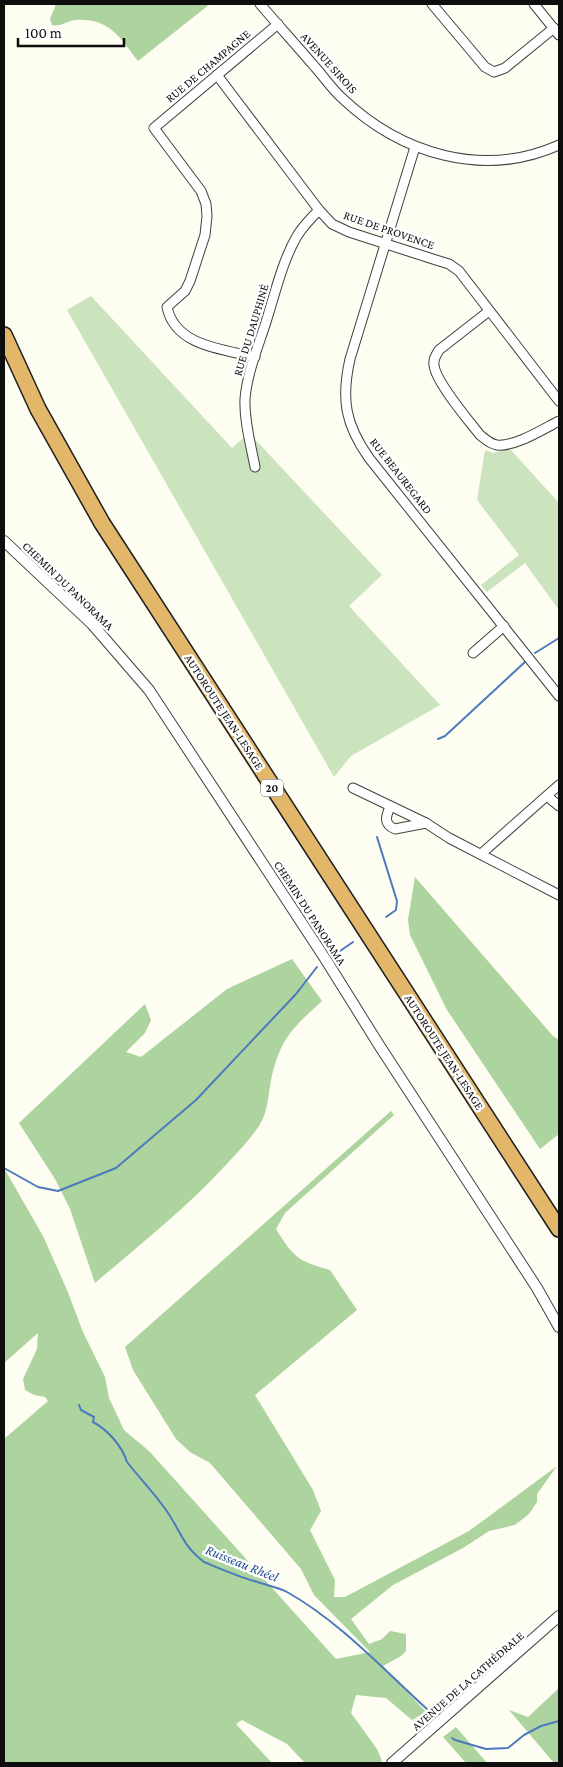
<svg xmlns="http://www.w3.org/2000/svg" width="563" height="1767" font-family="'Crimson Pro',serif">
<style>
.green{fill:#cbe4be}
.forest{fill:#add39f}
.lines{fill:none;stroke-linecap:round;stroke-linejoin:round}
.stream{stroke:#4b7abd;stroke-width:2}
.minor-casing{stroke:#414141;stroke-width:11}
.tertiary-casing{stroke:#414141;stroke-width:12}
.motorway-casing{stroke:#1f1f1f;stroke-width:18}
.minor{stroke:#fff;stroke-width:9}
.tertiary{stroke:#fff;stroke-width:10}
.motorway{stroke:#e3b769;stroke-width:15}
.labels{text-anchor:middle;stroke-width:5;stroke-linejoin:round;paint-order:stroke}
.shield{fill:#fff;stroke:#565656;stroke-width:1}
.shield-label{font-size:11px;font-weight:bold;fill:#0e0e0e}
.street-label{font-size:12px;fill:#0e0e0e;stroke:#fff}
.water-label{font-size:14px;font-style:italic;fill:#264f91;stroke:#fff}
</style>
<rect width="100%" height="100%" fill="#fdfdf1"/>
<g class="green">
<path d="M 91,296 L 232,448 L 249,433 L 382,575 L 349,606 L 440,705 L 351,756 L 334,777 L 67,310 Z"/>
<path d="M 510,449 L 559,503 L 559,610 L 525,563 L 487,592 L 481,585 L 519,555 L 477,500 L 485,450 L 493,453 Z"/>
</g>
<g class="forest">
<path d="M 56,4 L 210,4 L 138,61 C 119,37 110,18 75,20 C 67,21 61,27 52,25 L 50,19 Z"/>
<path d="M 415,877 L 553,1036 L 559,1040 L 559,1134 L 540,1149 L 447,1010 L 410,935 L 408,920 Z"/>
<path d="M 292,959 L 322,1001 C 294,1027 282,1036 272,1075 C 268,1092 269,1110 259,1126 C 248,1142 235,1155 222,1169 C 183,1211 138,1246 95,1283 L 70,1209 L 55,1179 L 19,1123 L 145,1004 L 151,1020 L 145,1033 L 126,1052 L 141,1057 L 227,989 Z"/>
<path d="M 391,1111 L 394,1115 L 285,1213 L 276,1229 C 294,1258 298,1261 330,1270 L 357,1310 L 255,1395 L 313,1490 L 321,1511 L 310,1530 L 335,1580 L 334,1597 L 345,1597 L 469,1531 L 557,1466 L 537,1494 L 537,1502 L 529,1514 L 515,1525 L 489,1531 L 463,1548 L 393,1585 L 351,1619 L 369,1644 L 382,1639 L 390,1631 L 406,1634 L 406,1651 L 401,1656 L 383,1666 L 426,1712 L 412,1720 L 386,1698 L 356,1695 L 351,1713 L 377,1749 L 382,1761 L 379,1763 L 305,1763 L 287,1744 L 242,1720 L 236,1724 L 272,1763 L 4,1763 L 4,1439 L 48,1401 L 45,1397 L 34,1395 L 25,1390 L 23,1379 L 37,1349 L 38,1333 L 4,1363 L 4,1168 L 43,1236 L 67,1290 L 83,1332 L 105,1377 L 109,1398 L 124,1430 L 149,1451 L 336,1659 L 370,1652 L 314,1595 L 301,1569 L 210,1463 L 190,1452 L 176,1439 L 133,1370 L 125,1347 Z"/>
<path d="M 559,1688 L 559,1763 L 554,1763 L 509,1710 L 528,1717 Z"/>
<path d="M 456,1727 L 487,1763 L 466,1763 L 443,1737 Z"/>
</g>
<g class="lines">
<g class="stream">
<path d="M 535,653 L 559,638"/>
<path d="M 438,739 L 445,736 L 525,662"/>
<path d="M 377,837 L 397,901 L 396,910 L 386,917"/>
<path d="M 340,951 L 353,942"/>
<path d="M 4,1168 L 38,1187 L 58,1191 L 116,1168 L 196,1100 L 296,994 L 317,967"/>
<path d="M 79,1405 L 81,1410 L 94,1417 L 93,1422 C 108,1430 122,1446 127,1462 C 141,1480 158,1497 170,1516 C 182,1535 185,1548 204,1562 C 221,1569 237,1576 254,1581 C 265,1585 278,1587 287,1592 C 339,1621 385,1671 428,1710"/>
<path d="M 452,1738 L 455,1740 L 486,1749 L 508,1748 L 524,1735 L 541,1726 L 559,1721"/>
</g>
<defs>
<g id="minor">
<path d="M 260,4 C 278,25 297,46 315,67 C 324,77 332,89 342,98 C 401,154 483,179 559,145"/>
<path d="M 432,4 L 485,67 L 494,72 L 505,68 L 554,28"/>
<path d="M 534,4 L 559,35"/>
<path d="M 217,75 L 319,210 L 332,224 L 349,232 L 436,260 L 449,264 L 459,271 L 559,401"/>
<path d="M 415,147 L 350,359 C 341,399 345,424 369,458 L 559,696"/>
<path d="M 489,311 L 439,350 C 436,355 433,359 434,365 C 435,381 469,421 480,435 C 485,439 490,444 497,445 C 515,447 543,429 559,421"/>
<path d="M 255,357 C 222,349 175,346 167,307 L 185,291 L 190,281 L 205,235 L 207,216 L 206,204 L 201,191 L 154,128 L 278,24"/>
<path d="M 255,467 C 251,445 244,422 245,399 C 247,373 258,347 266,322 C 275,294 282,262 297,236 C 303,226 311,218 319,210"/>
<path d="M 473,653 L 504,626"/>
<path d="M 353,788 L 426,823 L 449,838 L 559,895"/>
<path d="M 547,796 L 559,806"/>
<path d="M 390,807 C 386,816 383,824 395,829 L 426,823"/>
<path d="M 481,854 L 559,785"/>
</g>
<g id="tertiary">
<path d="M 4,541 L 92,624 L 149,690 L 326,960 L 379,1045 L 537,1288 L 559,1327"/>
<path d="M 392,1763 L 559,1616"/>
</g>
<path id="motorway" d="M 4,335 L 38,409 L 102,523 L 559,1229"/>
</defs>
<use href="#minor" class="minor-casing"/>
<use href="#tertiary" class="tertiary-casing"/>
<use href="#motorway" class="motorway-casing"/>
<use href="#minor" class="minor"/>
<use href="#tertiary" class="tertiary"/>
<use href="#motorway" class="motorway"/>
</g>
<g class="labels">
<rect class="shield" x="261" y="779.5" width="22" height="17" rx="4"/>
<g class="shield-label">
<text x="272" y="792">20</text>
</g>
<g class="street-label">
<text transform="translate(329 63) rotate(48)" y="4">AVENUE SIROIS</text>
<text transform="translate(208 66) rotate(-40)" y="4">RUE DE CHAMPAGNE</text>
<text transform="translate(389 230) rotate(19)" y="4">RUE DE PROVENCE</text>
<text transform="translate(251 330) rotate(-73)" y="4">RUE DU DAUPHINÉ</text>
<text transform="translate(401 476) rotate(52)" y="4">RUE BEAUREGARD</text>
<text transform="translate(68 586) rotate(44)" y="4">CHEMIN DU PANORAMA</text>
<text transform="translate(224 712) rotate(57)" y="4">AUTOROUTE JEAN-LESAGE</text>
<text transform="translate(310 913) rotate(57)" y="4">CHEMIN DU PANORAMA</text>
<text transform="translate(444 1052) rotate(57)" y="4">AUTOROUTE JEAN-LESAGE</text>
<text transform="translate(468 1681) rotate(-41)" y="4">AVENUE DE LA CATHÉDRALE</text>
</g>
<g class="water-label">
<text transform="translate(242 1563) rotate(22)" y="5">Ruisseau Rhéel</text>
</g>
</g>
<rect width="563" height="1767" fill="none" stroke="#0e0e0e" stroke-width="10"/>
<path d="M18 38v8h106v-8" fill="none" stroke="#0e0e0e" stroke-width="2.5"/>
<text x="25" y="38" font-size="15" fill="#0e0e0e" stroke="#ffffff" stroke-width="4" paint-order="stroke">100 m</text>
</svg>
